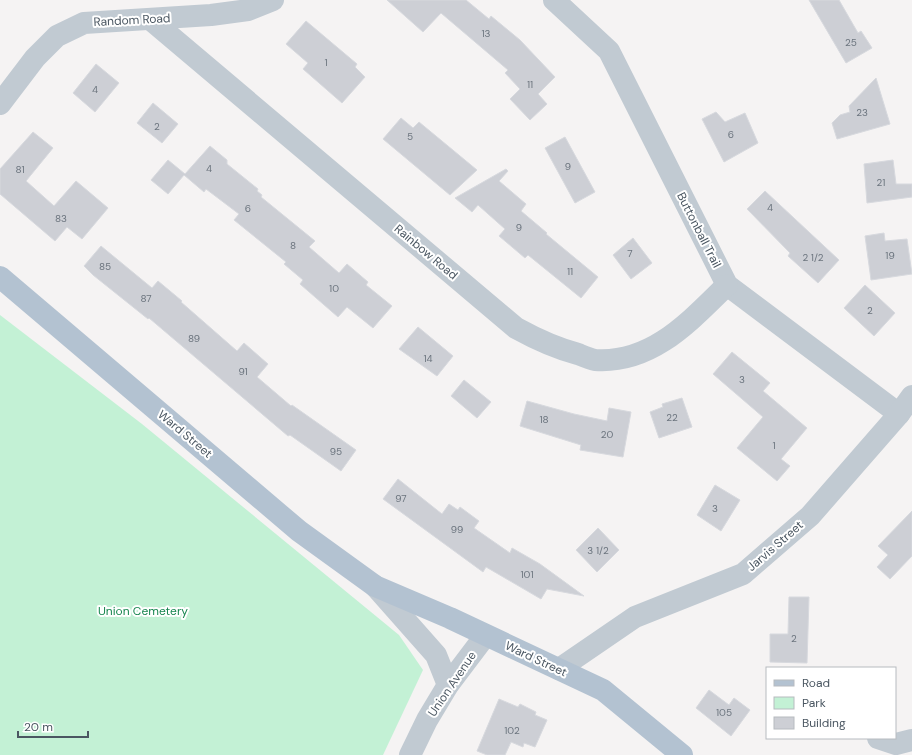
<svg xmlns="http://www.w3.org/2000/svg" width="912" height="755" font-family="'DM Sans',sans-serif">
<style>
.green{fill:#c3f1d5}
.building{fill:#cdcfd5;stroke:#d7d9de}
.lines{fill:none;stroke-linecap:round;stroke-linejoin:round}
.minor{stroke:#c1cad2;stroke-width:22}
.major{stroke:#b3c2d1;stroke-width:22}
.labels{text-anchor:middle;stroke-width:4;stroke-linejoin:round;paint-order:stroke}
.number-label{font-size:10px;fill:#6b747e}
.street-label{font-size:12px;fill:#4a5661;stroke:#fff}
.park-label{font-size:12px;fill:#17864f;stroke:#fff}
</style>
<rect width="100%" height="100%" fill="#f5f3f3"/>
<path class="green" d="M 0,315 L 142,424 L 399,635 L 423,670 L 383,755 L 0,755 Z"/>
<g class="building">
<path d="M 387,0 L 466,0 L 489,19 L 491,16 L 520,40 L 555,77 L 538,94 L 547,104 L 530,120 L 510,99 L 520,89 L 505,73 L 508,70 L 441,13 L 423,32 Z"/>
<path d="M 809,0 L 839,0 L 858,33 L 861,31 L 872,48 L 846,63 Z"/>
<path d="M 306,21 L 357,64 L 355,67 L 365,77 L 342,103 L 303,69 L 308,63 L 286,44 Z"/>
<path d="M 96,64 L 119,83 L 95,112 L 73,93 Z"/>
<path d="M 876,78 L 890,124 L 837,139 L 832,123 L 840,115 L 850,112 L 849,106 Z"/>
<path d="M 153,103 L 178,124 L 162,143 L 137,123 Z"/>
<path d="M 716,112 L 725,122 L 745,113 L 758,143 L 724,162 L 702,119 Z"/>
<path d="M 401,118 L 413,128 L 419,122 L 477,170 L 450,195 L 383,139 Z"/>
<path d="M 33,132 L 53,148 L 26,181 L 54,206 L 76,181 L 108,208 L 82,239 L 67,227 L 55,241 L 0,194 L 0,169 Z"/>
<path d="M 565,137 L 595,192 L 575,203 L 545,148 Z"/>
<path d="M 210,146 L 227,160 L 227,164 L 258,189 L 257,191 L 262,195 L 261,197 L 315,241 L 309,247 L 339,273 L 347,264 L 368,282 L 366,285 L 392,306 L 373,328 L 347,307 L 338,317 L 300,284 L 303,280 L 284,264 L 286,262 L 234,220 L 239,214 L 206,189 L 204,192 L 184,175 L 168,194 L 151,180 L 168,160 L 185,174 Z"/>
<path d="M 893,160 L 896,184 L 912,184 L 912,197 L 867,203 L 864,164 Z"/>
<path d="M 506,169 L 508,171 L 499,181 L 526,204 L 521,211 L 547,233 L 546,234 L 598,277 L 581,298 L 528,255 L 525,258 L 499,236 L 505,229 L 478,205 L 472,212 L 455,198 Z"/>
<path d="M 765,191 L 839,260 L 818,283 L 788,256 L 790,253 L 747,209 Z"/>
<path d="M 884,233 L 885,241 L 907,239 L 912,274 L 871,280 L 865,236 Z"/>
<path d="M 633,238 L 652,263 L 631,279 L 613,255 Z"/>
<path d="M 101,246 L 152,288 L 158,281 L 182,301 L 181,302 L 237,351 L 244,343 L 268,364 L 257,377 L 291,406 L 292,405 L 356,450 L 341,471 L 290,435 L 288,436 L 149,318 L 148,319 L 93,275 L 84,266 Z"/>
<path d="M 865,285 L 895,313 L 874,336 L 844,308 Z"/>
<path d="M 418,327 L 453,356 L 437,376 L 399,349 Z"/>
<path d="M 732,352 L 770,383 L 763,391 L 807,428 L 781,459 L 790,466 L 777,481 L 737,448 L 763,417 L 713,374 Z"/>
<path d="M 464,380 L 491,402 L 477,418 L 451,396 Z"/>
<path d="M 682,398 L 692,427 L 659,438 L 650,412 L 663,407 L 662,404 Z"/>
<path d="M 527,401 L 574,414 L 607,421 L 609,408 L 631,412 L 623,457 L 580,450 L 581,445 L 520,426 Z"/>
<path d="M 398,479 L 442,514 L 449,504 L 458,510 L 460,507 L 479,521 L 474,528 L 510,553 L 512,548 L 540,564 L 584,596 L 547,589 L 541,599 L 486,567 L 483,572 L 383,499 Z"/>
<path d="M 715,485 L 740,500 L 721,531 L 697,515 Z"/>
<path d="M 912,511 L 912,556 L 890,579 L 877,567 L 888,555 L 878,546 Z"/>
<path d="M 598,528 L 619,550 L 597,572 L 576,550 Z"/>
<path d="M 789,597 L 809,597 L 807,663 L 770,662 L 770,634 L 788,634 Z"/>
<path d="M 709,690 L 729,705 L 734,698 L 750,710 L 731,736 L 696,708 Z"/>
<path d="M 499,699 L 518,707 L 520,704 L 536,712 L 535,715 L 547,720 L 535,747 L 524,743 L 523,747 L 511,742 L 505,755 L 487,755 L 477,751 Z"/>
</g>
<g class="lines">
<g class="minor">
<path d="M 554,0 L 609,51 L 727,285 L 899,414"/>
<path d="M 150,19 L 516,328 C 536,339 555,348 578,354 C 583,356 590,359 595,360 C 652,364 690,321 727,285"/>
<path d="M 0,104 L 35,58 L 57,36 L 84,23 L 211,15 L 248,10 L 273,0"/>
<path d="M 375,586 L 436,655 L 448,685"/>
<path d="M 559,669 L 635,617 L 743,574 L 810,516 L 899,414 L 912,396"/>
<path d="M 878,738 L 896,744 L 912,740"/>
<path d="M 410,755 L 427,720 L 448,685 L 485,636"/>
</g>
<path class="major" d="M 0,277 L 299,531 L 375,586 L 450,618 L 603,690 L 682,755"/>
</g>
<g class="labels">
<g class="number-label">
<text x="486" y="37">13</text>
<text x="851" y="46">25</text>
<text x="326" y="66">1</text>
<text x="530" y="88">11</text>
<text x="95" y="93">4</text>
<text x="862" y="116">23</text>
<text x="157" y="130">2</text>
<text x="731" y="138">6</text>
<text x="410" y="140">5</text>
<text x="568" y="170">9</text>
<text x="209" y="172">4</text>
<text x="20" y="173">81</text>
<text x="881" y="186">21</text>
<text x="770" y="211">4</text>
<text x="248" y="212">6</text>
<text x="61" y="222">83</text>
<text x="519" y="231">9</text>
<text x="293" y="249">8</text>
<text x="630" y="257">7</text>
<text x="890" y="259">19</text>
<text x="813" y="261">2 1/2</text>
<text x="105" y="270">85</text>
<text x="570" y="275">11</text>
<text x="334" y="292">10</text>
<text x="146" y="302">87</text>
<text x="870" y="314">2</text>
<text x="194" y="342">89</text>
<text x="428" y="362">14</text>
<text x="243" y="375">91</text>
<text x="742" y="383">3</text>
<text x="672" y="421">22</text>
<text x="544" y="423">18</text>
<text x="607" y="438">20</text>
<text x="774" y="449">1</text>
<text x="336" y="455">95</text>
<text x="401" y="502">97</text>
<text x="715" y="512">3</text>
<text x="457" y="533">99</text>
<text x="598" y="554">3 1/2</text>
<text x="527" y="578">101</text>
<text x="794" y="642">2</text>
<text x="724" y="716">105</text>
<text x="512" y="734">102</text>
</g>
<g class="street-label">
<text transform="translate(132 20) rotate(-3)" y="4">Random Road</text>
<text transform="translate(699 230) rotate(63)" y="4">Buttonball Trail</text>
<text transform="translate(426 252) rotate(40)" y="4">Rainbow Road</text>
<text transform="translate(185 434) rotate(40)" y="4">Ward Street</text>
<text transform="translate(775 546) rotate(-41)" y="4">Jarvis Street</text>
<text transform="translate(536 659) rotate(25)" y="4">Ward Street</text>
<text transform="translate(452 684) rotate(-56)" y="4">Union Avenue</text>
</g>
<g class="park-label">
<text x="143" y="615">Union Cemetery</text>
</g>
</g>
<rect x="766" y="667" width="130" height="72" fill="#ffffff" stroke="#b7bbc0"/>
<rect x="774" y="680" width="20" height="6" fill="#b3c2d1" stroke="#b7bbc0"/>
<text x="802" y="687" font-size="12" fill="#4a5661">Road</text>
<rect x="774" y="697" width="20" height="12" fill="#c3f1d5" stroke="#b7bbc0"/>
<text x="802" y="707" font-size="12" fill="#4a5661">Park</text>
<rect x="774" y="717" width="20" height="12" fill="#cdcfd5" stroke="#b7bbc0"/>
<text x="802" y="727" font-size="12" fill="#4a5661">Building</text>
<path d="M18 731v6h70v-6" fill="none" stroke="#4a5661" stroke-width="2"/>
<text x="24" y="731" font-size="12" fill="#4a5661" stroke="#ffffff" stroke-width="3" paint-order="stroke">20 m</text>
</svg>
